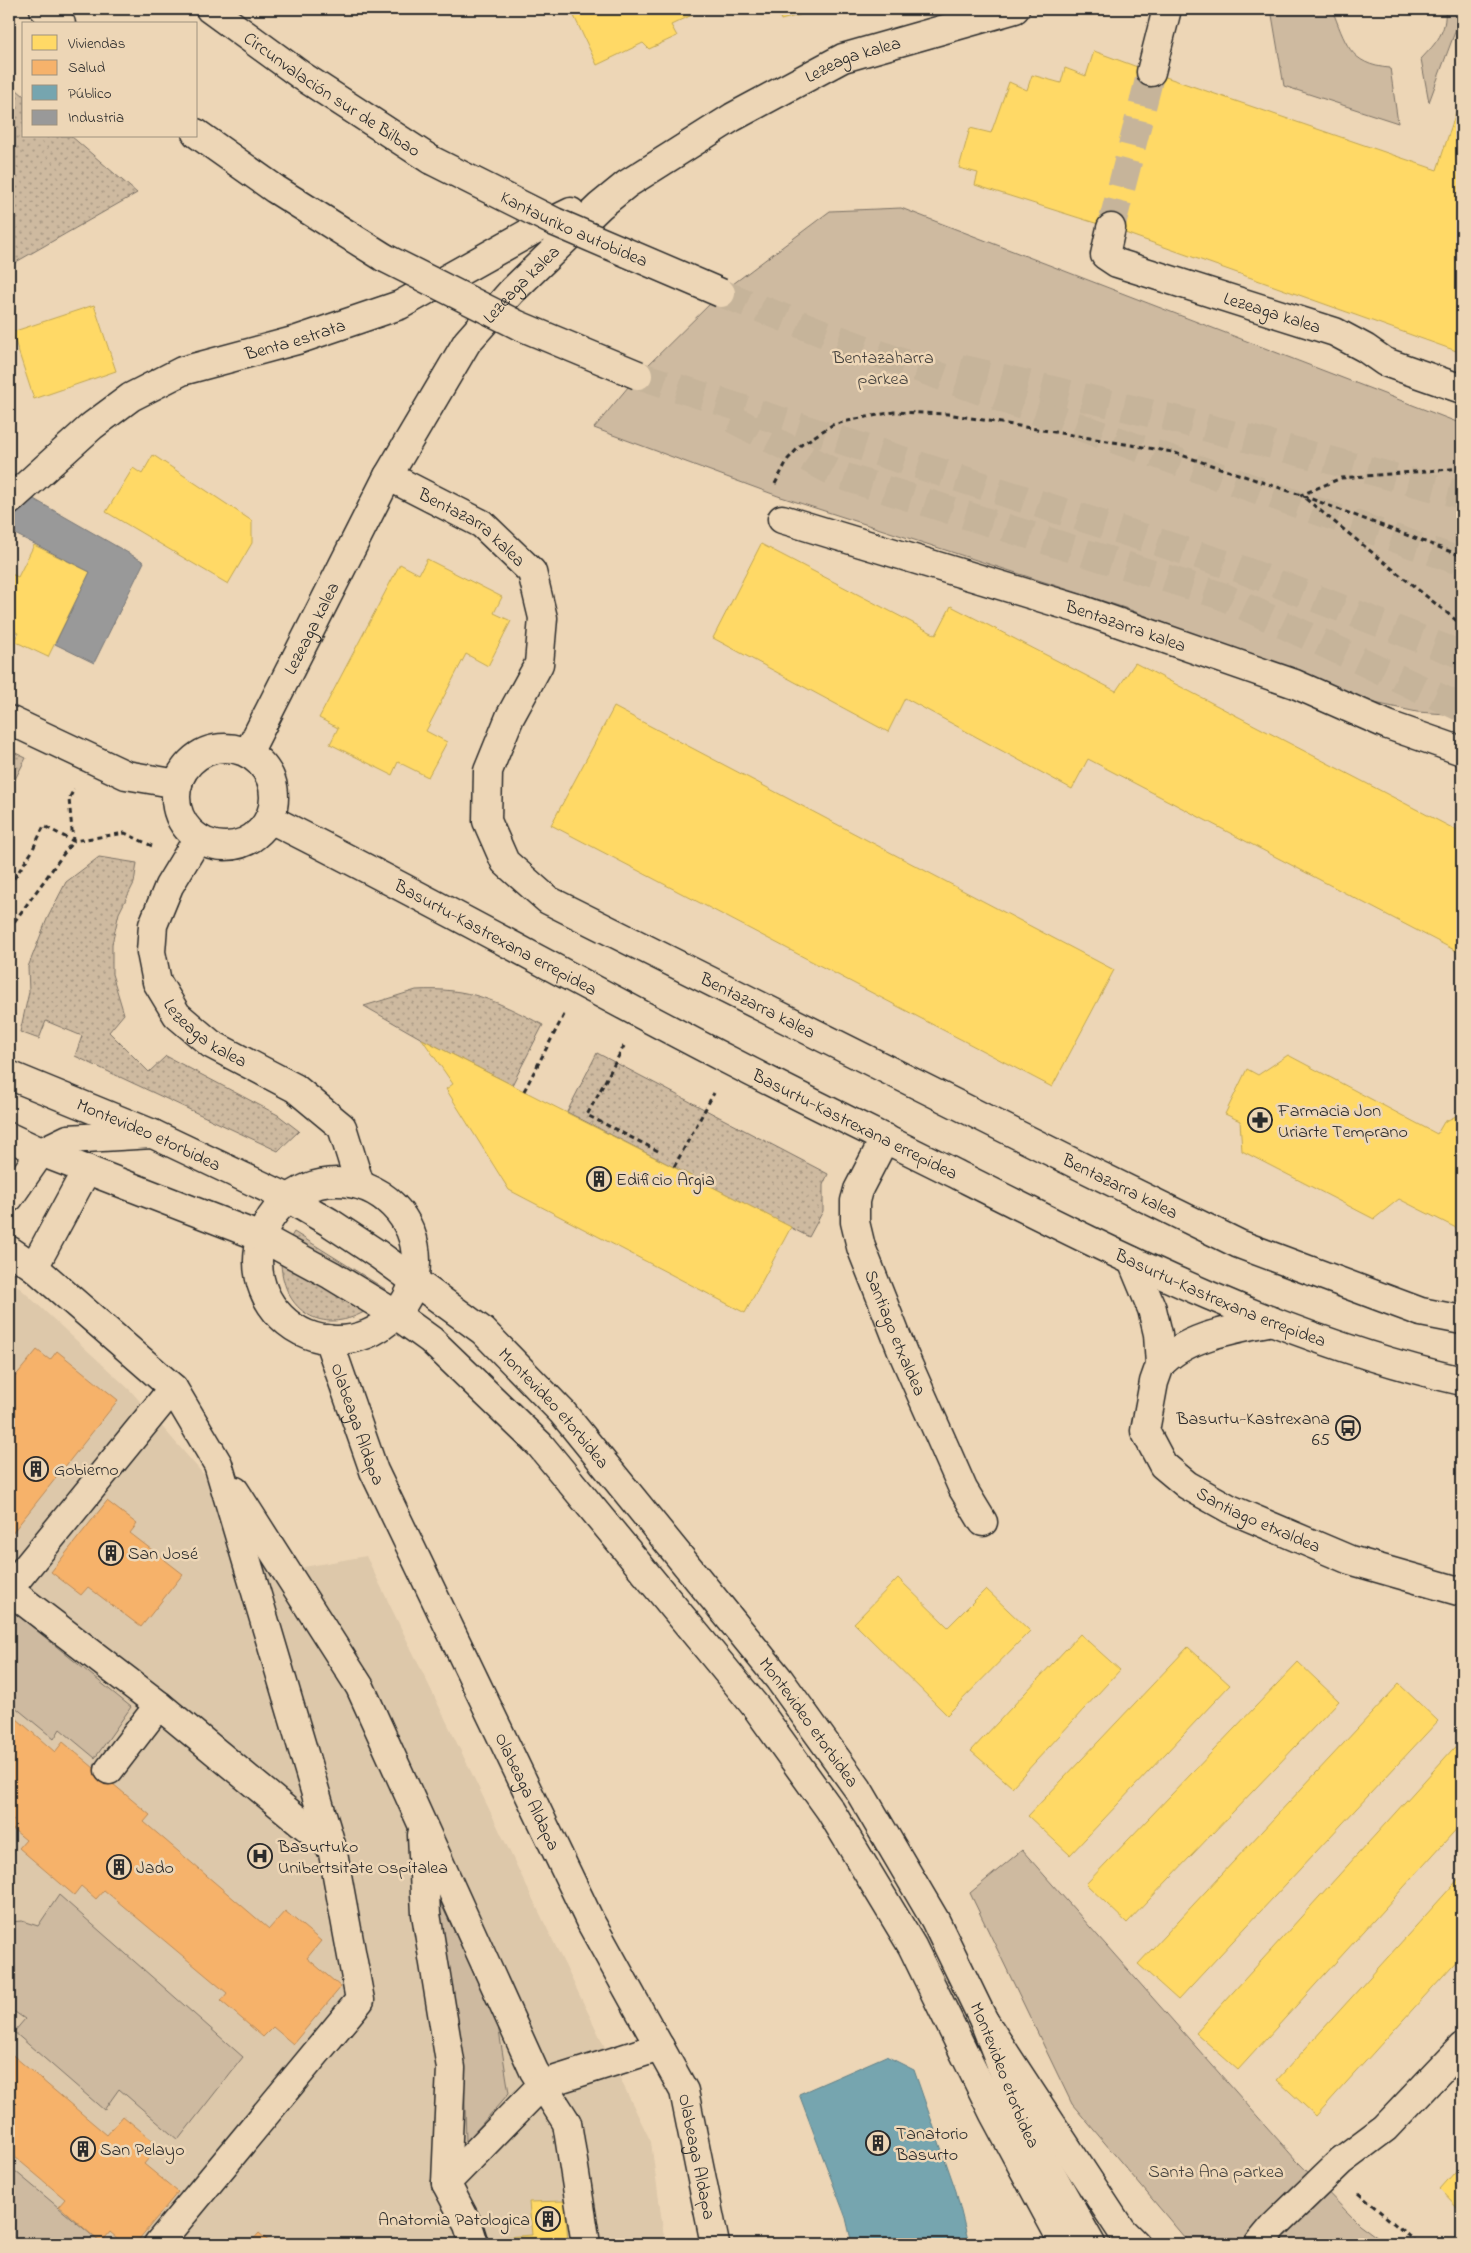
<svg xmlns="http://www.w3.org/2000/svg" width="1471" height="2253" font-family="'Indie Flower',sans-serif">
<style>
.built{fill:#ddc8aa}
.green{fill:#cebaa0;stroke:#7c7266}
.garden{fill:url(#garden-dots);stroke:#7c7266}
.homes{fill:#ffd966;stroke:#bfa554}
.health{fill:#f6b26b;stroke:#b98a58}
.public{fill:#76a5af;stroke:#608087}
.industry{fill:#999;stroke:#787878}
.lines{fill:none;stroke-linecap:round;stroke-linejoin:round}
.minor-tunnel{stroke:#c6b49a;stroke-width:28;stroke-dasharray:28 14;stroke-linecap:butt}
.highway-tunnel{stroke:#c6b49a;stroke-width:28;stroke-dasharray:28 14;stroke-linecap:butt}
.minor-casing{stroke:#2b2b2b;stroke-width:31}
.major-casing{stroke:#2b2b2b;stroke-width:31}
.highway-casing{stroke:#2b2b2b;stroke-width:31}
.path{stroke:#2b2b2b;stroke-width:3;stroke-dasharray:5 4;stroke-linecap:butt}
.minor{stroke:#edd6b6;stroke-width:28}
.major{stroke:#edd6b6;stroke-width:28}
.highway{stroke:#edd6b6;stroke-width:28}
.highway-bridge-casing{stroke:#2b2b2b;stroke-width:31;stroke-linecap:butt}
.highway-bridge{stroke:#edd6b6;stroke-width:28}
.labels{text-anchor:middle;stroke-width:5;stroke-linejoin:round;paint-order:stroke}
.street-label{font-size:18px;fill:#2b2b2b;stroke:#edd6b6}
.park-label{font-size:18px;fill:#43403d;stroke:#edd6b6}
.poi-label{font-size:18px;fill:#2b2b2b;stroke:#edd6b6;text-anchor:start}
</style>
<defs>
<pattern id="garden-dots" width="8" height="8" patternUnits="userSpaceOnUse" patternTransform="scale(1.25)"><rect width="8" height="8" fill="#cebaa0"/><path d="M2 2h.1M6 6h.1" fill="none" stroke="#a79783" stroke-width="1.8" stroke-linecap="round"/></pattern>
</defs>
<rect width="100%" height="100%" fill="#edd6b6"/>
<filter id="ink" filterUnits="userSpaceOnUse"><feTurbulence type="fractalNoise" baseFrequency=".02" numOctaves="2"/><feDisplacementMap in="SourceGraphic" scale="10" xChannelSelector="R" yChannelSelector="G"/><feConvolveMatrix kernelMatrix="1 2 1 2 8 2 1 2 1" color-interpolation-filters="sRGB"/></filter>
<g filter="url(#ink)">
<path class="built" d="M 9,1278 L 130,1390 L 287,1570 L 366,1556 L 651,2142 L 665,2244 L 9,2244 Z"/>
<g class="green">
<path d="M 1271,9 L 1332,9 C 1345,42 1349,65 1390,68 L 1398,123 L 1284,86 Z"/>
<path d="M 1445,9 L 1462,9 L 1462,13 L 1429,102 L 1421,59 C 1436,43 1447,32 1445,9 Z"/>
<path d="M 901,208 L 1462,424 L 1462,715 L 1417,712 L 1370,702 L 1128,609 L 778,496 L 594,428 L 638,375 L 721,293 L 830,211 Z"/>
<path d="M 9,1608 L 131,1707 L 95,1758 L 60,1729 L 54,1739 L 9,1702 Z"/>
<path d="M 1022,1850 L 1296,2160 L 1359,2224 L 1386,2244 L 1190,2244 L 1072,2104 L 970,1893 Z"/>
<path d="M 435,1892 L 497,2019 L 509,2093 L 466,2142 L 464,2072 Z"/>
<path d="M 59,1895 L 243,2057 L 178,2140 L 119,2089 L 104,2110 L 14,2032 L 25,2019 L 9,2008 L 9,1922 L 22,1921 L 38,1926 Z"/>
<path d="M 9,2166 L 101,2243 L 9,2244 Z"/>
</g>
<g class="garden">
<path d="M 9,83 L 24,96 L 24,136 L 71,136 L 137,193 L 9,266 Z"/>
<path d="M 9,750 L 26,758 L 11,787 L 9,787 Z"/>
<path d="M 99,857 L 137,863 L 134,883 L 119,913 L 112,944 L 112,974 L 124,1014 L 109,1032 L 149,1072 L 166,1056 L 278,1115 L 299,1131 L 278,1151 L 75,1056 L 82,1036 L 46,1021 L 39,1039 L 20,1032 L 29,992 L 28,967 L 47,919 L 66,882 Z"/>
<path d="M 416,990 C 470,987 496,1001 543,1025 L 512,1085 L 422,1039 L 364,1006 Z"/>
<path d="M 597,1053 L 828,1174 L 823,1185 L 823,1211 L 809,1237 L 567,1112 Z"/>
<path d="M 294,1232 L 385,1289 L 380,1296 L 289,1240 Z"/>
<path d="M 281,1264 L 324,1286 L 364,1312 C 322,1335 284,1312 281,1264 Z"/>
</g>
<g class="homes">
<path d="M 590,9 L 689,9 L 692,15 L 671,25 L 677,36 L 649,49 L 643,43 L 597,65 L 574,16 Z"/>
<path d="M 777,9 L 821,9 L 781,20 Z"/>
<path d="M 1094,51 L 1151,72 L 1437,170 L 1462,94 L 1462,353 L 1111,228 L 975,185 L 978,173 L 959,168 L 970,128 L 991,133 L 1009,82 L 1027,90 L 1032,75 L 1061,83 L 1065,68 L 1086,76 Z"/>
<path d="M 94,305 L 116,371 L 34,399 L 12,332 Z"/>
<path d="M 153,455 L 252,521 L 252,543 L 228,584 L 106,512 L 133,468 L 142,474 Z"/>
<path d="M 761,544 L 936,635 L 951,606 L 1116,691 L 1135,663 L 1462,833 L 1462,954 L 1088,759 L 1072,789 L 905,698 L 888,732 L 713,638 Z"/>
<path d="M 34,545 L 90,572 L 48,657 L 14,641 L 18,633 L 9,628 L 9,573 L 18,577 Z"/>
<path d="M 427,559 L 502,597 L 494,613 L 511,621 L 488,666 L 466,654 L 426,731 L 447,742 L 428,777 L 398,762 L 392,775 L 330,744 L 338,728 L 319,718 L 400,564 L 419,574 Z"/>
<path d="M 614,707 L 1114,970 L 1052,1087 L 551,825 Z"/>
<path d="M 422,1039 L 791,1227 L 745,1313 L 509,1190 L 446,1089 L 453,1084 Z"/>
<path d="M 1288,1055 L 1437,1134 L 1444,1122 L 1462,1113 L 1462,1231 L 1399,1199 L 1374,1219 L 1242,1151 L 1240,1121 L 1225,1114 L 1247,1069 L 1258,1075 Z"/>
<path d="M 898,1578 L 948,1627 L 986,1589 L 1030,1631 L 947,1715 L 854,1623 Z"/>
<path d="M 1080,1634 L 1120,1670 L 1012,1787 L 971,1751 Z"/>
<path d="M 1188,1647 L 1230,1685 L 1070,1855 L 1028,1816 Z"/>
<path d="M 1298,1662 L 1339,1701 L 1127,1923 L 1086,1884 Z"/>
<path d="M 1399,1684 L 1438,1721 L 1178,2000 L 1138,1964 Z"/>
<path d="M 1462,1739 L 1462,1823 L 1238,2070 L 1196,2033 Z"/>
<path d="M 1462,1875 L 1462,1955 L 1316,2116 L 1277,2080 Z"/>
<path d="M 1462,2164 L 1462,2212 L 1440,2189 Z"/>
<path d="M 565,2201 L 568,2244 L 507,2244 L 506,2237 L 532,2235 L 529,2202 Z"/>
</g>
<g class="health">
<path d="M 37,1350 L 50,1360 L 57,1351 L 118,1400 L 9,1537 L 9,1384 Z"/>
<path d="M 107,1501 L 137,1524 L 130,1533 L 183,1574 L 141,1627 L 88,1587 L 81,1595 L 51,1572 Z"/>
<path d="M 9,1712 L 55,1752 L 63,1742 L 150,1815 L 144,1822 L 269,1929 L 285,1911 L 321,1941 L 307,1958 L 341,1987 L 293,2044 L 273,2027 L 263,2037 L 221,2001 L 227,1993 L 104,1890 L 96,1899 L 81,1886 L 74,1895 L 19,1848 L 26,1840 L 9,1826 L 14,1820 L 9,1815 Z"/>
<path d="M 9,2052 L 107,2135 L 123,2116 L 159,2146 L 144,2164 L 178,2192 L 135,2244 L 124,2244 L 110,2232 L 101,2243 L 59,2206 L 65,2199 L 9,2152 Z"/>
<path d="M 259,2233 L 272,2244 L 249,2244 Z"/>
</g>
<path class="public" d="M 886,2056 L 914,2070 L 956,2191 L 969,2244 L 852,2244 L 846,2218 L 799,2094 Z"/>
<path class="industry" d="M 32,498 L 144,562 L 94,663 L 55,644 L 90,572 L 9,531 L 9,520 Z"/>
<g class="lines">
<path class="minor-tunnel" d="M 1111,228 L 1151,72"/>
<g class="highway-tunnel">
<path d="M 721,293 L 830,336 L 1113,439 L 1462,562"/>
<path d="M 960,368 L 1174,419 L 1462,495"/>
<path d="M 638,375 L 1235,567 L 1462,655"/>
<path d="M 733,419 L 839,475 L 1222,596 L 1462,708"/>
</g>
<defs>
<g id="minor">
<path d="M 1151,72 L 1167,9"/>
<path id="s1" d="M 1111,228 L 1105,255 L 1117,263 L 1335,332 L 1365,348 L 1385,362 L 1462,389"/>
<path id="s2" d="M 388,476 L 482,524 L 532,572 L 543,618 L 539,664 L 510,717 L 488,771 L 487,821 L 505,862 L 548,900 L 1080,1166 L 1239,1244 L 1421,1312 L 1462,1320"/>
<path id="s3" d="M 9,501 L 92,426 L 131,397 L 182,371 L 297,340 L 400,305 L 534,230 L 571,212"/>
<path id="s4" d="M 782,519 L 1082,610 L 1295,684 L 1388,725 L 1462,751"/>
<path d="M 9,720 L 126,775 L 178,784"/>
<circle cx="225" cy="797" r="49"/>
<path id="s5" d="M 248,753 L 388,476 L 467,342 L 512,291 L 600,206 L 627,184 L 733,117 L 843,58 L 1015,9"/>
<path id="s6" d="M 270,819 C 424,896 575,981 728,1060 C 803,1099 878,1135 954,1173 C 1117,1255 1283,1340 1462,1381"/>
<path id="s7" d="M 198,838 L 169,886 L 153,925 L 151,952 L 157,982 L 177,1015 L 211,1044 L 295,1088 L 342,1127 L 360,1185"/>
<path id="s8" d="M 885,1138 L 858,1190 L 855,1201 L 855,1222 L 861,1247 L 903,1353 L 963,1489 L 983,1522"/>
<circle cx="337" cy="1261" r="79"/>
<path d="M 9,1198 L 41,1152 L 68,1139 L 153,1134"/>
<path d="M 9,1250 L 34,1267 L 173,1388 L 218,1464 L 332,1848 L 360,2000 L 158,2244"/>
<path id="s9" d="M 1132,1261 L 1152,1309 L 1158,1334 L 1160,1365 L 1154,1382 L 1145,1431 L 1163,1465 L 1187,1485 L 1230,1509 L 1350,1560 L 1462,1592"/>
<path d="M 34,1267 L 87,1169"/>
<path id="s10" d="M 328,1339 L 374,1471 L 590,1921 L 684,2091 L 715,2244"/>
<path d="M 1160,1365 C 1185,1336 1235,1329 1272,1321"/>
<path d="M 235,1491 L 360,1687 L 534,2071 L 567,2123 L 586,2244"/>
<path d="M 9,1589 L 173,1388"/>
<path d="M 9,1590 L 159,1705 L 332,1848"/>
<path d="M 109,1770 L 159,1705"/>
<path d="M 422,1835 L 426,1914 L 451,2068 L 446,2183 L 468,2225 L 474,2244"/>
<path d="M 446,2183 L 543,2084 L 660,2047"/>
<path d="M 1259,2244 L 1274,2226 L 1341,2161 L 1385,2128 L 1462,2047"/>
</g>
<g id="major">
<path id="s11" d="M 9,1075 L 153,1134 L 288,1198 L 329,1222 L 379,1255 L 483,1331 L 562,1412 L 779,1679 L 858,1789 L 935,1920 L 984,2021 L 1027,2131 L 1091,2244"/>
<path d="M 9,1137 L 41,1152 L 261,1237 L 331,1275 L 395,1314 L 431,1340 L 540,1445 L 756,1707 L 830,1810 L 912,1946 L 994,2114 L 1064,2244"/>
</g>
<g id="highway">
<path d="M 44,9 L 61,24"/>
<path id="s12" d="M 210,9 L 302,76 L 431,160"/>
<path d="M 196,133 L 275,189 L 385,258"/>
<path d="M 984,2021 L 1121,2230 L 1135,2244"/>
</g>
</defs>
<use href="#minor" class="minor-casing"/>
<use href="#major" class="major-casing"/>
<use href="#highway" class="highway-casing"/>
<g class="path">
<path d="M 1462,468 L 1341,478 L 1301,495 L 1462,625"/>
<path d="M 775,484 L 788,459 L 801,445 L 832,425 L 856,419 L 894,412 L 948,414 L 1172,452 L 1301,495 L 1462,556"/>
<path d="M 9,886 L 31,853 L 44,826 L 73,841 L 125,833 L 152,846"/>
<path d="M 9,929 L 73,841 L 69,799 L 74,789"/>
<path d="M 624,1046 L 587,1115 L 660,1152"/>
<path d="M 524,1091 L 565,1013"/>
<path d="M 674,1167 L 714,1093"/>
<path d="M 1358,2193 L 1418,2244"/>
</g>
<use href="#minor" class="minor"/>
<use href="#major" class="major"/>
<use href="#highway" class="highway"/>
<defs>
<g id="highway-bridge">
<path id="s13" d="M 431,160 L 555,222 L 721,293"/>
<path d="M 385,258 L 518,325 L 638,375"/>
</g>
</defs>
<use href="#highway-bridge" class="highway-bridge-casing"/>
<use href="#highway-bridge" class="highway-bridge"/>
</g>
</g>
<defs>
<symbol id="pharmacy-ring" viewBox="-11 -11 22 22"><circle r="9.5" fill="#edd6b6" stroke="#2b2b2b" stroke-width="1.5"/><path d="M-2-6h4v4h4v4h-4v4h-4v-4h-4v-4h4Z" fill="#2b2b2b"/></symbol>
<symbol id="building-ring" viewBox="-11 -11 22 22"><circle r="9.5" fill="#edd6b6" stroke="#2b2b2b" stroke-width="1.5"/><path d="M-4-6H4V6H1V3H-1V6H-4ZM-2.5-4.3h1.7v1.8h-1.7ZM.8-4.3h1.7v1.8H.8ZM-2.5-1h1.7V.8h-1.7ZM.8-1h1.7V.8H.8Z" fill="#2b2b2b"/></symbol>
<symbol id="bus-ring" viewBox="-11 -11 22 22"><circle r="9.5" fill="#edd6b6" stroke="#2b2b2b" stroke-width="1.5"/><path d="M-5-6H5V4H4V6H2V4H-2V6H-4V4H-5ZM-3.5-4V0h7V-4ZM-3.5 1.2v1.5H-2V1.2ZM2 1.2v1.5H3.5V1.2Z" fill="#2b2b2b"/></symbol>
<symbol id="hospital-ring" viewBox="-11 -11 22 22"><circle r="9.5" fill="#edd6b6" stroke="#2b2b2b" stroke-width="1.5"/><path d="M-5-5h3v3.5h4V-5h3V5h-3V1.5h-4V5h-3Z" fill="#2b2b2b"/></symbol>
</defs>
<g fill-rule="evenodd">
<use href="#pharmacy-ring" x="1246" y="1106" width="28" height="28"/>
<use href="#building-ring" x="585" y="1165" width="28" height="28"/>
<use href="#bus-ring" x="1334" y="1414" width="28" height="28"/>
<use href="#building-ring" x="22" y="1455" width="28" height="28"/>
<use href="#building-ring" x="97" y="1539" width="28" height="28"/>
<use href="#hospital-ring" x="246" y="1842" width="28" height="28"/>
<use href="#building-ring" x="105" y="1853" width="28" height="28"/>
<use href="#building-ring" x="864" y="2129" width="28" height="28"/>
<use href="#building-ring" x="69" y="2135" width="28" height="28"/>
<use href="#building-ring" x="534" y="2205" width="28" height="28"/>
</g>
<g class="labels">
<g class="street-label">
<text dy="6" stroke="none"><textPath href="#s5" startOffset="950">Lezeaga kalea</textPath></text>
<text dy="6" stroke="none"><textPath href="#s12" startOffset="149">Circunvalación sur de Bilbao</textPath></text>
<text dy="6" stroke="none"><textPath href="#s13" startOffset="159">Kantauriko autobidea</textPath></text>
<text dy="6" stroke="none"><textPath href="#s5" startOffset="545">Lezeaga kalea</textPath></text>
<text dy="6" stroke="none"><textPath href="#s1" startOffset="205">Lezeaga kalea</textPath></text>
<text dy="6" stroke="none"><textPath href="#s3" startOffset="335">Benta estrata</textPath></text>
<text dy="6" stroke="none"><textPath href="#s2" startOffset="99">Bentazarra kalea</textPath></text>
<text dy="6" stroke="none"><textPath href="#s4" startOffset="360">Bentazarra kalea</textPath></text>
<text dy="6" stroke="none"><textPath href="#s5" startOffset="140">Lezeaga kalea</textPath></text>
<text dy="6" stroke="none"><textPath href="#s6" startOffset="255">Basurtu-Kastrexana errepidea</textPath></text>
<text dy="6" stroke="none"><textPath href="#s2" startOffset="774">Bentazarra kalea</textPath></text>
<text dy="6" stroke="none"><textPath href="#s7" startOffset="228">Lezeaga kalea</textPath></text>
<text dy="6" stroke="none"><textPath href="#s6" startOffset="660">Basurtu-Kastrexana errepidea</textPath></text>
<text dy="6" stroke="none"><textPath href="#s11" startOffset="152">Montevideo etorbidea</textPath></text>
<text dy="6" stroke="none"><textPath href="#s2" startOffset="1179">Bentazarra kalea</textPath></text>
<text dy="6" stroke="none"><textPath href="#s6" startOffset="1065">Basurtu-Kastrexana errepidea</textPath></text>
<text dy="6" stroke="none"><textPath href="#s8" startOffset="209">Santiago etxaldea</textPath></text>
<text dy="6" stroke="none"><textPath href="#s11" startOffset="646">Montevideo etorbidea</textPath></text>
<text dy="6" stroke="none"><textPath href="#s10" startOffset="90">Olabeaga Aldapa</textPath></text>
<text dy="6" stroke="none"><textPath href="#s9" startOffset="326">Santiago etxaldea</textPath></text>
<text dy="6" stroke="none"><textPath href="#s11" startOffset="1051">Montevideo etorbidea</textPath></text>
<text dy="6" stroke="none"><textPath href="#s10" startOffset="495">Olabeaga Aldapa</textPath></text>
<text dy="6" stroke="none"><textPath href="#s11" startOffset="1456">Montevideo etorbidea</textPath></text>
<text dy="6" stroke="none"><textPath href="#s10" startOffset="900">Olabeaga Aldapa</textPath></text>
</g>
<g class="park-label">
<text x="883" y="363">Bentazaharra<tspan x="883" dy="21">parkea</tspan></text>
<text x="1216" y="2177">Santa Ana parkea</text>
</g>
<g class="poi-label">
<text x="1278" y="1116">Farmacia Jon<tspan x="1278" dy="21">Uriarte Temprano</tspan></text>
<text x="616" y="1185">Edificio Argia</text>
<text x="1330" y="1424" text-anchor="end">Basurtu-Kastrexana<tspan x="1330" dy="21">65</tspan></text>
<text x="54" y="1475">Gobierno</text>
<text x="128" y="1559">San José</text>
<text x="278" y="1852">Basurtuko<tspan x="278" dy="21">Unibertsitate Ospitalea</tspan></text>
<text x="136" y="1873">Jado</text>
<text x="896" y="2139">Tanatorio<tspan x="896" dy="21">Basurto</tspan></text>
<text x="100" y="2155">San Pelayo</text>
<text x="530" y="2225" text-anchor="end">Anatomia Patologica</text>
</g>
</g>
<rect width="1471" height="2253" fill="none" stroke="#edd6b6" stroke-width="30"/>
<rect x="15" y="15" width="1441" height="2223" fill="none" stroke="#2b2b2b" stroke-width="2" filter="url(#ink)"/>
<rect x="22" y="22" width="175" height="115" fill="#edd6b6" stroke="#9f927e"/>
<rect x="32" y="35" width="25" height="15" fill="#ffd966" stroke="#9f927e"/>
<text x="68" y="48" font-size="15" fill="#2b2b2b">Viviendas</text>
<rect x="32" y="60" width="25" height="15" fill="#f6b26b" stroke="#9f927e"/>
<text x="68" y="72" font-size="15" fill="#2b2b2b">Salud</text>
<rect x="32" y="85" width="25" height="15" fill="#76a5af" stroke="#9f927e"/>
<text x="68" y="98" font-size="15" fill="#2b2b2b">Público</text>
<rect x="32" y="110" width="25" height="15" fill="#999999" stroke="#9f927e"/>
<text x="68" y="122" font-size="15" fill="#2b2b2b">Industria</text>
</svg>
